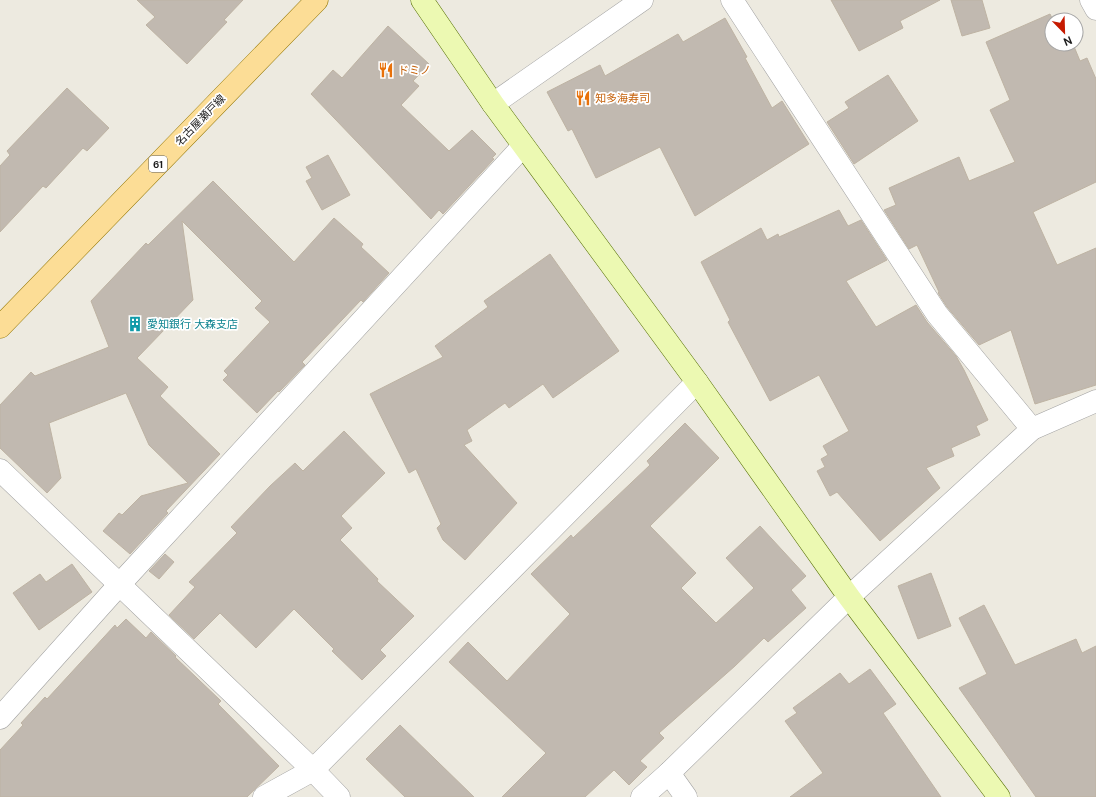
<svg xmlns="http://www.w3.org/2000/svg" width="1096" height="797" font-family="'DM Sans','Noto Sans JP',sans-serif">
<style>
.building{fill:#c1b9b0;stroke:#beb3a3}
.lines{fill:none;stroke-linecap:round;stroke-linejoin:round}
.street-casing{stroke:#a2a2a2;stroke-width:23}
.secondary-casing{stroke:#567004;stroke-width:23}
.primary-casing{stroke:#927500;stroke-width:23}
.street{stroke:#fff;stroke-width:22}
.secondary{stroke:#ecf9b2;stroke-width:22}
.primary{stroke:#fcdd96;stroke-width:22}
.labels{text-anchor:middle;stroke-width:3.5;stroke-linejoin:round;paint-order:stroke}
.shield{fill:#fff;stroke:#5f5f5f;stroke-width:1}
.shield-label{font-size:10px;font-weight:bold;fill:#1b1b1b}
.food-label{font-size:11px;fill:#c56008;stroke:#fff;text-anchor:start}
.street-label{font-size:11px;fill:#1b1b1b;stroke:#fff}
.culture-label{font-size:11px;fill:#0d838f;stroke:#fff;text-anchor:start}
</style>
<rect width="100%" height="100%" fill="#edeae0"/>
<g class="building">
<path d="M 137,0 L 243,0 L 224,20 L 227,22 L 187,64 L 146,25 L 155,17 Z"/>
<path d="M 831,0 L 940,0 L 900,21 L 903,28 L 859,51 Z"/>
<path d="M 951,0 L 982,0 L 990,28 L 962,36 Z"/>
<path d="M 1050,14 L 1053,20 L 1052,44 L 1073,44 L 1080,61 L 1087,58 L 1096,79 L 1096,182 L 1033,212 L 1057,265 L 1096,248 L 1096,385 L 1035,404 L 1011,330 L 979,345 L 947,307 L 938,293 L 939,292 L 917,245 L 909,249 L 884,210 L 896,205 L 889,188 L 959,157 L 969,181 L 1015,162 L 990,110 L 1010,100 L 986,42 Z"/>
<path d="M 725,18 L 747,57 L 745,58 L 772,108 L 782,101 L 809,144 L 695,216 L 660,147 L 596,178 L 572,129 L 568,131 L 547,92 L 600,65 L 605,76 L 678,34 L 683,42 Z"/>
<path d="M 388,26 L 429,64 L 413,81 L 419,86 L 401,105 L 449,151 L 472,130 L 496,154 L 492,158 L 494,159 L 443,214 L 439,210 L 431,219 L 311,94 L 333,70 L 342,78 Z"/>
<path d="M 888,75 L 918,121 L 854,164 L 827,122 L 849,108 L 845,102 Z"/>
<path d="M 67,88 L 109,128 L 87,151 L 83,148 L 46,188 L 43,186 L 0,232 L 0,166 L 10,155 L 7,151 Z"/>
<path d="M 328,155 L 350,195 L 322,210 L 306,181 L 312,178 L 306,167 Z"/>
<path d="M 213,181 L 294,262 L 334,218 L 363,244 L 361,247 L 389,273 L 363,302 L 361,300 L 302,362 L 305,365 L 279,392 L 278,391 L 257,413 L 223,380 L 228,375 L 224,371 L 270,322 L 255,308 L 262,301 L 182,221 L 193,300 L 137,358 L 168,387 L 160,396 L 220,454 L 166,511 L 168,513 L 130,554 L 103,531 L 119,513 L 122,515 L 141,496 L 188,483 L 149,445 L 126,393 L 49,423 L 61,478 L 47,493 L 0,448 L 0,405 L 31,372 L 35,376 L 109,347 L 91,301 L 146,243 L 148,245 Z"/>
<path d="M 839,210 L 848,226 L 861,220 L 887,260 L 846,281 L 876,327 L 916,305 L 927,322 L 956,356 L 964,370 L 988,420 L 976,426 L 980,435 L 951,448 L 954,456 L 926,468 L 940,488 L 880,541 L 837,492 L 830,496 L 817,471 L 825,467 L 821,459 L 828,455 L 823,446 L 849,431 L 819,375 L 770,401 L 728,322 L 730,320 L 701,262 L 761,228 L 767,240 L 778,234 L 779,237 Z"/>
<path d="M 550,254 L 619,351 L 553,398 L 543,384 L 509,408 L 505,403 L 467,430 L 472,441 L 464,445 L 517,503 L 465,560 L 443,540 L 437,528 L 441,524 L 416,469 L 409,473 L 370,394 L 443,357 L 435,346 L 488,307 L 484,301 Z"/>
<path d="M 685,423 L 719,458 L 650,526 L 696,573 L 681,588 L 716,623 L 754,588 L 726,558 L 760,526 L 806,576 L 791,590 L 806,608 L 768,642 L 764,638 L 735,666 L 659,733 L 664,738 L 640,761 L 647,767 L 629,785 L 614,770 L 585,797 L 502,797 L 546,753 L 449,662 L 468,642 L 507,681 L 570,614 L 531,574 L 571,535 L 573,538 L 650,465 L 647,461 Z"/>
<path d="M 344,431 L 385,473 L 341,516 L 352,528 L 340,540 L 378,579 L 377,581 L 414,616 L 380,650 L 386,656 L 362,680 L 332,651 L 334,649 L 294,609 L 256,648 L 220,613 L 194,639 L 169,615 L 195,587 L 189,582 L 237,533 L 231,527 L 270,486 L 295,463 L 303,471 Z"/>
<path d="M 165,554 L 174,562 L 159,579 L 149,571 Z"/>
<path d="M 72,564 L 92,592 L 39,630 L 13,593 L 40,574 L 46,582 Z"/>
<path d="M 931,573 L 951,626 L 918,639 L 898,586 Z"/>
<path d="M 984,605 L 1015,665 L 1076,639 L 1082,653 L 1096,646 L 1096,797 L 1036,797 L 959,688 L 987,674 L 959,618 Z"/>
<path d="M 126,619 L 146,638 L 151,632 L 176,656 L 175,657 L 221,701 L 218,704 L 279,766 L 247,797 L 0,797 L 0,750 L 23,725 L 21,723 L 45,697 L 47,699 L 115,625 L 117,628 Z"/>
<path d="M 870,669 L 896,704 L 883,713 L 941,797 L 790,797 L 823,773 L 785,721 L 797,713 L 793,708 L 840,673 L 849,684 Z"/>
<path d="M 400,725 L 474,797 L 405,797 L 366,759 Z"/>
</g>
<g class="lines">
<defs>
<g id="street">
<path d="M 732,0 L 937,314 L 1032,429"/>
<path d="M 1091,0 L 1096,9"/>
<path d="M 493,104 L 642,0"/>
<path d="M 0,470 L 313,770 L 339,797"/>
<path d="M 0,718 L 119,585 L 523,146"/>
<path d="M 669,773 L 686,797"/>
<path d="M 264,797 L 313,770 L 697,382"/>
<path d="M 642,797 L 669,773 L 849,597 L 1032,429 L 1096,401"/>
</g>
<path id="secondary" d="M 422,0 L 493,104 L 697,382 L 849,597 L 999,797"/>
<path id="primary" d="M 0,327 L 317,0"/>
</defs>
<use href="#street" class="street-casing"/>
<use href="#secondary" class="secondary-casing"/>
<use href="#primary" class="primary-casing"/>
<use href="#street" class="street"/>
<use href="#secondary" class="secondary"/>
<use href="#primary" class="primary"/>
</g>
<defs>
<symbol id="restaurant-bare" viewBox="-9 -9 18 18"><path d="M-5-6h1v4h1v-4h1v4h1v-4h1v5L-1.5 .5V6h-2V.5L-5-1ZM5-6V6H3V1.5H1.5Q1.5-4 5-6Z" fill="#e8710a" stroke="#fff" stroke-width="2.5" paint-order="stroke"/></symbol>
<symbol id="building-bare" viewBox="-9 -9 18 18"><path d="M-4-6H4V6H1V3H-1V6H-4ZM-2.5-4.3h1.7v1.8h-1.7ZM.8-4.3h1.7v1.8H.8ZM-2.5-1h1.7V.8h-1.7ZM.8-1h1.7V.8H.8Z" fill="#0f9aa8" stroke="#fff" stroke-width="2.5" paint-order="stroke"/></symbol>
</defs>
<g fill-rule="evenodd">
<use href="#restaurant-bare" x="375" y="59" width="22" height="22"/>
<use href="#restaurant-bare" x="572" y="87" width="22" height="22"/>
<use href="#building-bare" x="124" y="313" width="22" height="22"/>
</g>
<g class="labels">
<rect class="shield" x="149" y="156" width="18" height="16" rx="3"/>
<g class="shield-label">
<text x="158" y="168">61</text>
</g>
<g class="food-label">
<text x="398" y="74">ドミノ</text>
<text x="595" y="102">知多海寿司</text>
</g>
<g class="street-label">
<text transform="translate(200 120) rotate(-46)" y="4">名古屋瀬戸線</text>
</g>
<g class="culture-label">
<text x="147" y="328">愛知銀行 大森支店</text>
</g>
</g>
<g transform="translate(1064 32) rotate(157)"><circle r="19" fill="#ffffff" stroke="#a4a4a4"/>
<path d="M0-3L7 15L0 10L-7 15Z" fill="#c61a00"/>
<text y="-6" font-size="11" font-weight="bold" text-anchor="middle" fill="#1b1b1b">N</text>
</g>
</svg>
